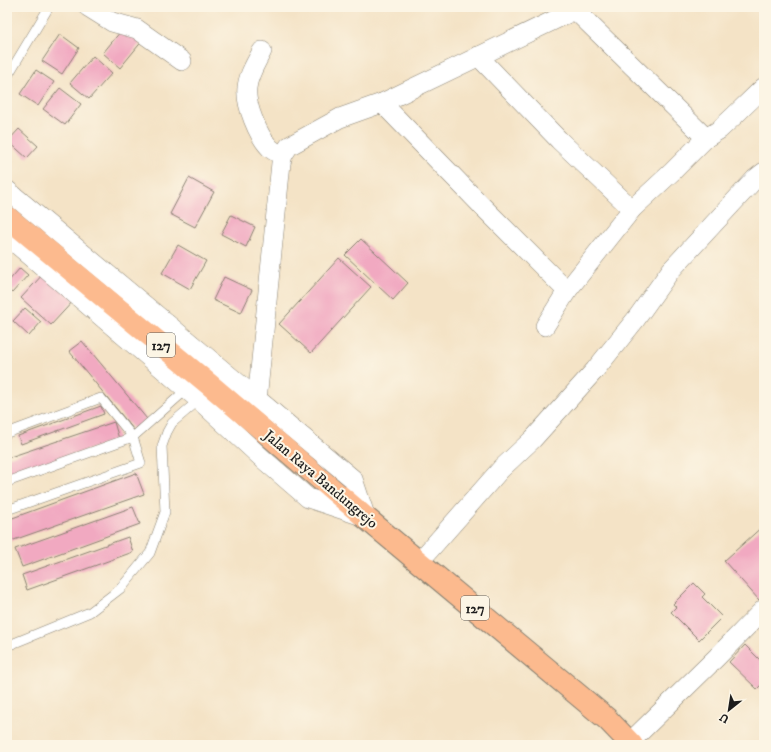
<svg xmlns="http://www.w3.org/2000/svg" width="771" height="752" font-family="'IM FELL DW Pica',serif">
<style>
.building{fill:#f1a9c1}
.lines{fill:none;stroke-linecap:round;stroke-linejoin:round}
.service-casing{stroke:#888071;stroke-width:10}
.minor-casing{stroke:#888071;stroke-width:20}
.primary-casing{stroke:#888071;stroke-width:24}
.service{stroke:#fff;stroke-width:9}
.minor{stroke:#fff;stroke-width:19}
.primary{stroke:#fcba8e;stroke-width:22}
.labels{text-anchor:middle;stroke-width:4;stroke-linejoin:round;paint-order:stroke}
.shield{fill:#fcf5e5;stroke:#5f5d58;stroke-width:1}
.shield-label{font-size:14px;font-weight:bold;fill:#1c1c1c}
.street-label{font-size:15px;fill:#1c1c1c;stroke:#fcf5e5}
</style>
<rect width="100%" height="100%" fill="#fcf5e5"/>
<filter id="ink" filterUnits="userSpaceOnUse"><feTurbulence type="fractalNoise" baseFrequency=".025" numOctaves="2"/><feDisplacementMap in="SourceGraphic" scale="8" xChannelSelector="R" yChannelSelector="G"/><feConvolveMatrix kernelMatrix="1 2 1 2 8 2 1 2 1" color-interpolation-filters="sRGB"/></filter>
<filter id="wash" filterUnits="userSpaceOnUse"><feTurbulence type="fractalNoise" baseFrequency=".012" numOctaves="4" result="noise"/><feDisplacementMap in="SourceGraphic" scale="16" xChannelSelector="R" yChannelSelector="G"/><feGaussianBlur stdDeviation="0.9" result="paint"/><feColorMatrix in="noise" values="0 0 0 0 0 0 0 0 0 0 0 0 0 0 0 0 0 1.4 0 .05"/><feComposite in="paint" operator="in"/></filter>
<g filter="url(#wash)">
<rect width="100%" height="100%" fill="#f4e3c6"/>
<g id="blocks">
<g class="building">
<path d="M 125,26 L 143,40 L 120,68 L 103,53 Z"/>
<path d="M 60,34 L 79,48 L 62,74 L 42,61 Z"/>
<path d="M 93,56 L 112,73 L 89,99 L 70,83 Z"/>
<path d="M 36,70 L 54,82 L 38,106 L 20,94 Z"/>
<path d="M 60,88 L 81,104 L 65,125 L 43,109 Z"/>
<path d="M 19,129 L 38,146 L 27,158 L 8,141 Z"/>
<path d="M 189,178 L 214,192 L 195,227 L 170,214 Z"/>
<path d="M 231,215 L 255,227 L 246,247 L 221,234 Z"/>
<path d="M 361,239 L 408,283 L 393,300 L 345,255 Z"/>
<path d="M 178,245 L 206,261 L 190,289 L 162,273 Z"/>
<path d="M 339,258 L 371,287 L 311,353 L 279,324 Z"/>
<path d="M 20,268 L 28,275 L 12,293 L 7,289 L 7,283 Z"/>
<path d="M 45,272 L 75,299 L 51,325 L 21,298 Z"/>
<path d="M 224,277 L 252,290 L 241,313 L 213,300 Z"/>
<path d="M 25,308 L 41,322 L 29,336 L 13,321 Z"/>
<path d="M 82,341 L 147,419 L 134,430 L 69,351 Z"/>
<path d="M 101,406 L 104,414 L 21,444 L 18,436 Z"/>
<path d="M 114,422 L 119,439 L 7,479 L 7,458 Z"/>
<path d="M 136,473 L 144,494 L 11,541 L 7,530 L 7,520 Z"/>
<path d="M 133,507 L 140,524 L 22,567 L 15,549 Z"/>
<path d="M 764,525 L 764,595 L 759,600 L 724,561 Z"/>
<path d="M 128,537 L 133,552 L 27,590 L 22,575 Z"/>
<path d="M 694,583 L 705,594 L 702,597 L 722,617 L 699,640 L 671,612 L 676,607 L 673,604 Z"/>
<path d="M 745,645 L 764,664 L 764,682 L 757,689 L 729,662 Z"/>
</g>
</g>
</g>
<g filter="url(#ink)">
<use href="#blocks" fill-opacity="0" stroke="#888071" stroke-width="1"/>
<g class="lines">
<defs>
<g id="service">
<path d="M 7,77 L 49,7"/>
<path d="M 7,433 L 101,398 L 133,437 L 141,463 L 7,510"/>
<path d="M 7,482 L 133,437 L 186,390"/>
<path d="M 7,646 L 90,612 L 120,589 L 150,553 L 165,512 L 162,446 L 167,432 L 172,423 L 199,400"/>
</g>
<g id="minor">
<path d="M 88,7 L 112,22 L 137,29 L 182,61"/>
<path d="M 572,7 L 706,138"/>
<path d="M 262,51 C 256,63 248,75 247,88 C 245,104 258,136 270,148 C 274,152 278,153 283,155"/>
<path d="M 478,56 L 559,140 L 632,209"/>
<path d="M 382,103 L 482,206 L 567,291"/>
<path d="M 7,190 L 353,479 L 366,518"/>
<path d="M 7,236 L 199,400 L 264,460 L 308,498 L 362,516"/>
<path d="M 545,326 L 567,291 L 632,209 L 672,172 L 706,138 L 719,130 L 734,116 L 764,87"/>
<path d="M 257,400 L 281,163 L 283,155 L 289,146 L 340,118 L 382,103 L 575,10 L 579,7"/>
<path d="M 419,562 L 501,469 L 533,439 L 595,370 L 636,319 L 671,270 L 755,179 L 764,172"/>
<path d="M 627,745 L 717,657 L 764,609"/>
</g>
<path id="primary" d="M 7,217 L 210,385 L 366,518 L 607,719 L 632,745"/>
</defs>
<use href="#service" class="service-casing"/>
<use href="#minor" class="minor-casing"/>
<use href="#primary" class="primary-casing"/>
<use href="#service" class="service"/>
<use href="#minor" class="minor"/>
<use href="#primary" class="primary"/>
</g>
</g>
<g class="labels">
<g class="shield">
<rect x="147" y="333" width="28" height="24" rx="3"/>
<rect x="461" y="596" width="28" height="24" rx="3"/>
</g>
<g class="shield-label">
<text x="161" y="350">127</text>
<text x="475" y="613">127</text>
</g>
<g class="street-label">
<text transform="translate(321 479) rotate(40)" y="5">Jalan Raya Bandungrejo</text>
</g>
</g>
<rect width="771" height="752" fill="none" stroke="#fcf5e5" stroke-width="24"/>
<g transform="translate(729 710) rotate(210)" stroke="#fcf5e5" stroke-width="3" paint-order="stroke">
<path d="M0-3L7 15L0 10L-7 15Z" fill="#1c1c1c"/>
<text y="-6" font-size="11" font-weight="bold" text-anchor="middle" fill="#1c1c1c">U</text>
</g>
</svg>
